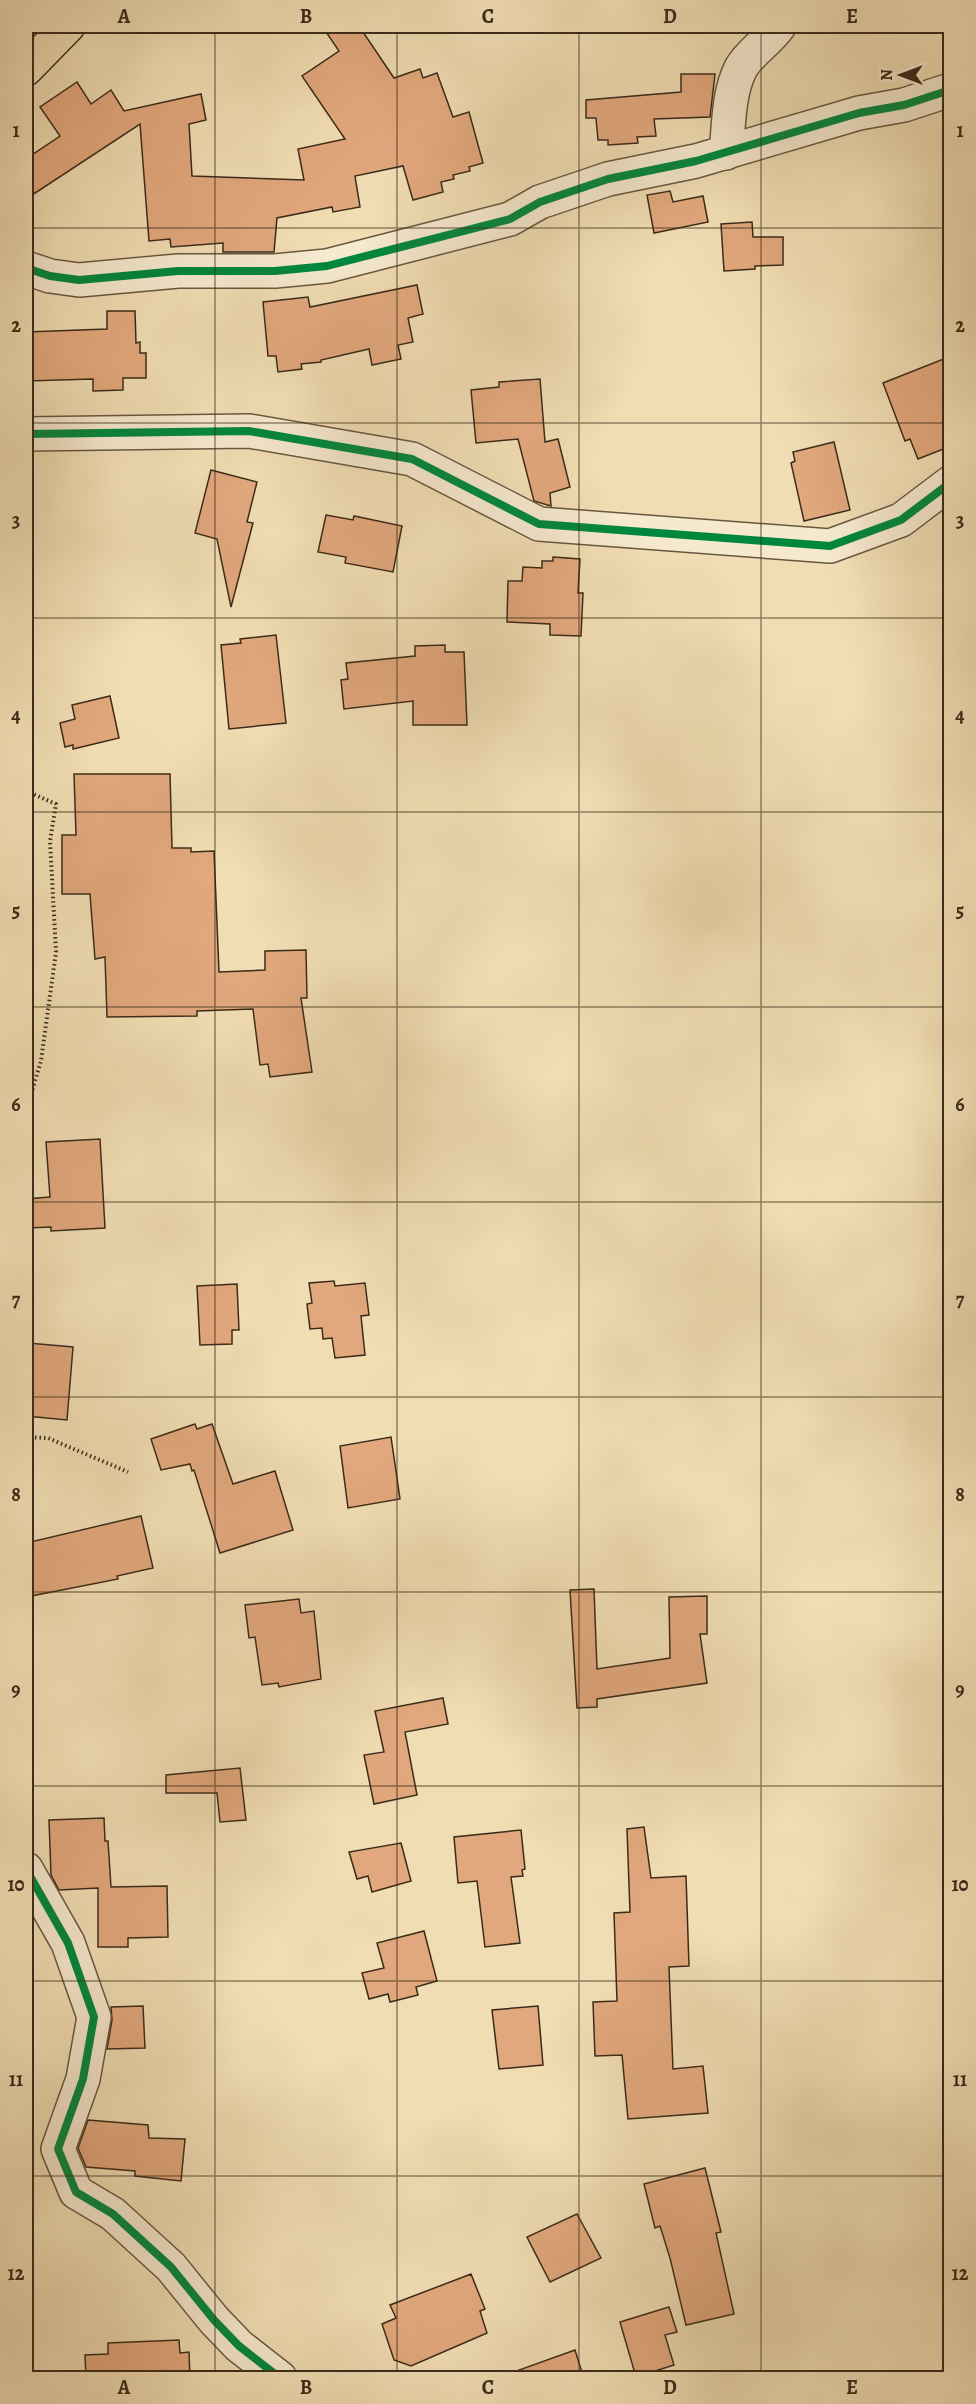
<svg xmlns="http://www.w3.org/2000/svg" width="976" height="2404" font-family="Alegreya,serif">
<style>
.building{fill:#e2a87d;stroke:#3b2b1a;stroke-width:1.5}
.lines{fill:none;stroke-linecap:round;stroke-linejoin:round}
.minor-casing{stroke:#685840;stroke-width:36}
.major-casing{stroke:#3b2b1a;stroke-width:36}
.path{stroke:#3b2b1a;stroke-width:4;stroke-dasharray:1.5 3;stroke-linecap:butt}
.minor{stroke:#f6e9ce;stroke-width:33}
.major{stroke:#f1ddb4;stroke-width:33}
.cycleway-casing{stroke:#f6e9ce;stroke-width:11}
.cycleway{stroke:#00873e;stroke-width:8}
.grid{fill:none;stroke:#3b2b1a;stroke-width:1.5;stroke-opacity:0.55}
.neatline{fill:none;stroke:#3b2b1a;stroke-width:2}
.grid-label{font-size:20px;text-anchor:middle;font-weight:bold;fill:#3b2b1a}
</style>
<rect width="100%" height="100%" fill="#f1ddb4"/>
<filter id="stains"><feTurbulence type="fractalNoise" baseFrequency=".00333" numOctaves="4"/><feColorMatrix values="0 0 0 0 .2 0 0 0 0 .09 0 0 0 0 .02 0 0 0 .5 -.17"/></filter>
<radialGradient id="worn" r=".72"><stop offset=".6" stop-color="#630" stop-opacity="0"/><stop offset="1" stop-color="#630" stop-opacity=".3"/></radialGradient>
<g class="building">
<path d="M 322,26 L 359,26 L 394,78 L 420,69 L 423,78 L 437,73 L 453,117 L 469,112 L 483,163 L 469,167 L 470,171 L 453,175 L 454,179 L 441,182 L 443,192 L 413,200 L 403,166 L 355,176 L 360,207 L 333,212 L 332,207 L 277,218 L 274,252 L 223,252 L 223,243 L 171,247 L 170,239 L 149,241 L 140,124 L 26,199 L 26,159 L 60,136 L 40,107 L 77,82 L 91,104 L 111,90 L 124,111 L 201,94 L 206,120 L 189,124 L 192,176 L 304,180 L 298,149 L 345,139 L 302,76 L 339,51 Z"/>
<path d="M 681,74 L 715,74 L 710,117 L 654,119 L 656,136 L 637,137 L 638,143 L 608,145 L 608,140 L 598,140 L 596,118 L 586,118 L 586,100 L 681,92 Z"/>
<path d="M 670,191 L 673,202 L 703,196 L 708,222 L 654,233 L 647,195 Z"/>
<path d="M 752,222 L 753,237 L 783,237 L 783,265 L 755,266 L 755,269 L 724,271 L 721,224 Z"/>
<path d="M 417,285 L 423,314 L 408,318 L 413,342 L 398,345 L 401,359 L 372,365 L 369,349 L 321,360 L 321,362 L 301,364 L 302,369 L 278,372 L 276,356 L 268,356 L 263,302 L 308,297 L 310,307 Z"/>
<path d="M 107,311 L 135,311 L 136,343 L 140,342 L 140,353 L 146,353 L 146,378 L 123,378 L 123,390 L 93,391 L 93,379 L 26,381 L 26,332 L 107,329 Z"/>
<path d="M 951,356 L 951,446 L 918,459 L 910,439 L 905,441 L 883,383 Z"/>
<path d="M 540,379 L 545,442 L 558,439 L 570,487 L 550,493 L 551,506 L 534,501 L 518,439 L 476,443 L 471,390 L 499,387 L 499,382 Z"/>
<path d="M 834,442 L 850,510 L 804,521 L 791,463 L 795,461 L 793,452 Z"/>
<path d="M 211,470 L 257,482 L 247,522 L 253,523 L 231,607 L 217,539 L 195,533 Z"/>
<path d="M 326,515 L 353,520 L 354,516 L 402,526 L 393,572 L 345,563 L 346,557 L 318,552 Z"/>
<path d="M 553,557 L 580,559 L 578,593 L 583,593 L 581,636 L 550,635 L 550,624 L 507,622 L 508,581 L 522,581 L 523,567 L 542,568 L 542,561 L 553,561 Z"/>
<path d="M 276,635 L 286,723 L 229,729 L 221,645 L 241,643 L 240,639 Z"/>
<path d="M 445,645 L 445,652 L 464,652 L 467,725 L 413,725 L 413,701 L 344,709 L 341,680 L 348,679 L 346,663 L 415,656 L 415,646 Z"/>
<path d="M 110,696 L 119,738 L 73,749 L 73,745 L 65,747 L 60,723 L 75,719 L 72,705 Z"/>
<path d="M 74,774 L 170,774 L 172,848 L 191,848 L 191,852 L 214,851 L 219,972 L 265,970 L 265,951 L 306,950 L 307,998 L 301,998 L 312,1072 L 270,1077 L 268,1064 L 260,1065 L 253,1009 L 197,1011 L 197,1016 L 107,1017 L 105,957 L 95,959 L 90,894 L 62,894 L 62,835 L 76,835 Z"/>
<path d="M 100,1139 L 105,1228 L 51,1231 L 51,1227 L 28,1228 L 26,1199 L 50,1197 L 46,1142 Z"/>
<path d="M 334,1281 L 335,1286 L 365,1283 L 369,1315 L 361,1316 L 365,1355 L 335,1358 L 332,1338 L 323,1339 L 322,1328 L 310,1329 L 307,1304 L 312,1303 L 309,1283 Z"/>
<path d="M 237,1284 L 239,1330 L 232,1330 L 232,1344 L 200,1345 L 197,1286 Z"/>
<path d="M 28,1343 L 73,1347 L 67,1420 L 26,1416 Z"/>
<path d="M 195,1424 L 197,1429 L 212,1424 L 233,1484 L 275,1471 L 293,1530 L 220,1553 L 194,1470 L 192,1471 L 190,1464 L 161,1470 L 151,1439 Z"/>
<path d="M 391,1437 L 400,1499 L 348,1508 L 340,1446 Z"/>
<path d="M 141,1516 L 153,1568 L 117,1576 L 118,1579 L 26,1597 L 26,1543 Z"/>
<path d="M 594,1589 L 597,1669 L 670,1658 L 669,1597 L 707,1596 L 707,1634 L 700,1634 L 707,1683 L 597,1699 L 597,1707 L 577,1708 L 570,1590 Z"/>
<path d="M 299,1599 L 301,1613 L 314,1611 L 321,1679 L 279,1687 L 278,1683 L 262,1685 L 255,1637 L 249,1638 L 245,1605 Z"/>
<path d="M 443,1698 L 448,1724 L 405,1732 L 417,1795 L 374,1804 L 364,1755 L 384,1752 L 375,1711 Z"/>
<path d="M 240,1768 L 246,1820 L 220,1822 L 217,1793 L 166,1793 L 166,1775 Z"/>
<path d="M 104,1818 L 105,1841 L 108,1841 L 111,1887 L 167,1886 L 168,1937 L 128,1938 L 128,1947 L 98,1947 L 98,1888 L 59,1890 L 51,1875 L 49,1820 Z"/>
<path d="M 644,1827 L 651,1878 L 686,1876 L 689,1966 L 669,1967 L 673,2069 L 703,2066 L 708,2113 L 628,2119 L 622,2055 L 595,2056 L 593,2002 L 617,2001 L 614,1913 L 630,1912 L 627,1829 Z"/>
<path d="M 521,1830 L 525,1869 L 522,1870 L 523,1876 L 511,1877 L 520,1943 L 485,1947 L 477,1881 L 458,1883 L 454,1837 Z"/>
<path d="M 401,1843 L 411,1881 L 372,1892 L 368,1876 L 357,1879 L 349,1852 Z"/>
<path d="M 424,1931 L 437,1981 L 416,1987 L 418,1995 L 390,2002 L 388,1994 L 369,1999 L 362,1973 L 384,1968 L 377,1943 Z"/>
<path d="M 143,2006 L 145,2048 L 107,2049 L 112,2020 L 111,2007 Z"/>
<path d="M 538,2006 L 543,2065 L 499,2069 L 492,2010 Z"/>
<path d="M 88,2120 L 148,2125 L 149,2138 L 185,2139 L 181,2181 L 135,2176 L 135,2171 L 86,2167 L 78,2148 Z"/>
<path d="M 705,2168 L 721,2232 L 716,2233 L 734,2314 L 686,2325 L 670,2258 L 660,2226 L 655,2228 L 644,2184 Z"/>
<path d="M 577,2214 L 601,2258 L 550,2282 L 527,2237 Z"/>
<path d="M 471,2274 L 485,2309 L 480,2311 L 487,2333 L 411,2366 L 394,2360 L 382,2324 L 396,2318 L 390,2305 Z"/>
<path d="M 669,2307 L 677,2332 L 665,2335 L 674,2365 L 636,2377 L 620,2322 Z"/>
<path d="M 179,2340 L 180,2353 L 189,2352 L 190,2379 L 86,2379 L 85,2355 L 108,2354 L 108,2343 Z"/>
<path d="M 575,2350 L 584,2379 L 505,2379 L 505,2375 Z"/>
</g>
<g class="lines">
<defs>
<g id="minor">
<path d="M 726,153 C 729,125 728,93 741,68 C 749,53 769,41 779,26"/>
<path d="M 26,268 L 50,276 L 79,280 L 178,271 L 275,271 L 327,266 L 510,219 L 540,202 L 608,179 L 696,161 L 859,113 L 904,105 L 950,90"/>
<path d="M 26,434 L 249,431 L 412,459 L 539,524 L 830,546 L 901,520 L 950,483"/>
<path d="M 26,1869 L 68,1943 L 94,2017 L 83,2079 L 58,2149 L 76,2192 L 113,2214 L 171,2267 L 214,2320 L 239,2346 L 280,2378"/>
</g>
<path id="major" d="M 26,69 L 68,26"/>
</defs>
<use href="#minor" class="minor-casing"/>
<use href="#major" class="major-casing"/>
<g class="path">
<path d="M 26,791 L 56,804 L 50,841 L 56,952 L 41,1061 L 31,1094 L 26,1131"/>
<path d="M 26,1437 L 48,1438 L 128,1472"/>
</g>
<use href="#minor" class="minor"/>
<use href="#major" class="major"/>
<defs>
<g id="cycleway">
<path d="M 26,268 L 50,276 L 79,280 L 178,271 L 275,271 L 327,266 L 510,219 L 540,202 L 608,179 L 696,161 L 859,113 L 904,105 L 950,90"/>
<path d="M 26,434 L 249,431 L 412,459 L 539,524 L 830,546 L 901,520 L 950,483"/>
<path d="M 26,1869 L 68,1943 L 94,2017 L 83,2079 L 58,2149 L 76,2192 L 113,2214 L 171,2267 L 214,2320 L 239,2346 L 280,2378"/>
</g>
</defs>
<use href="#cycleway" class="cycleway-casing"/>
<use href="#cycleway" class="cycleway"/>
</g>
<path class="grid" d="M 215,26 L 215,2378M 397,26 L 397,2378M 579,26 L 579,2378M 761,26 L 761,2378M 26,228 L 950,228M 26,423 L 950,423M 26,618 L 950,618M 26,812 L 950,812M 26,1007 L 950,1007M 26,1202 L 950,1202M 26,1397 L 950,1397M 26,1592 L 950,1592M 26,1786 L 950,1786M 26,1981 L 950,1981M 26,2176 L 950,2176"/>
<rect width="976" height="2404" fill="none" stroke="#f1ddb4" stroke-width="66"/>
<g transform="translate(901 75) rotate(270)" stroke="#f6e9ce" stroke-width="4.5" paint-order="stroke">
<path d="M0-4.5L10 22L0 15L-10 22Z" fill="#3b2b1a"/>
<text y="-9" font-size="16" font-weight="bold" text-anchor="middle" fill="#3b2b1a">N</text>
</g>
<rect x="33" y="33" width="910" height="2338" class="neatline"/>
<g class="grid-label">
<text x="124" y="23">A</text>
<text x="306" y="23">B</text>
<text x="488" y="23">C</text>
<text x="670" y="23">D</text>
<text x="852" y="23">E</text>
<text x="16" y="137">1</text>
<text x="960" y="137">1</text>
<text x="16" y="332">2</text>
<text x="960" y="332">2</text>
<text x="16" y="527">3</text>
<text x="960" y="527">3</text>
<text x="16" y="722">4</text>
<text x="960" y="722">4</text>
<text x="16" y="917">5</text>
<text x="960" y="917">5</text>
<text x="16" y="1111">6</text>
<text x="960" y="1111">6</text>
<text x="16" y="1306">7</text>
<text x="960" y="1306">7</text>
<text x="16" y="1501">8</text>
<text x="960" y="1501">8</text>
<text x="16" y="1696">9</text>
<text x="960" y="1696">9</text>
<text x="16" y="1891">10</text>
<text x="960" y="1891">10</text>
<text x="16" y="2086">11</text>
<text x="960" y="2086">11</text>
<text x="16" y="2280">12</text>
<text x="960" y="2280">12</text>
<text x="124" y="2394">A</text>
<text x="306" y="2394">B</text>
<text x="488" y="2394">C</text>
<text x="670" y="2394">D</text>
<text x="852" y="2394">E</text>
</g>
<rect width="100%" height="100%" filter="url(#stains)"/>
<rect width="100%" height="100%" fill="url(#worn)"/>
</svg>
